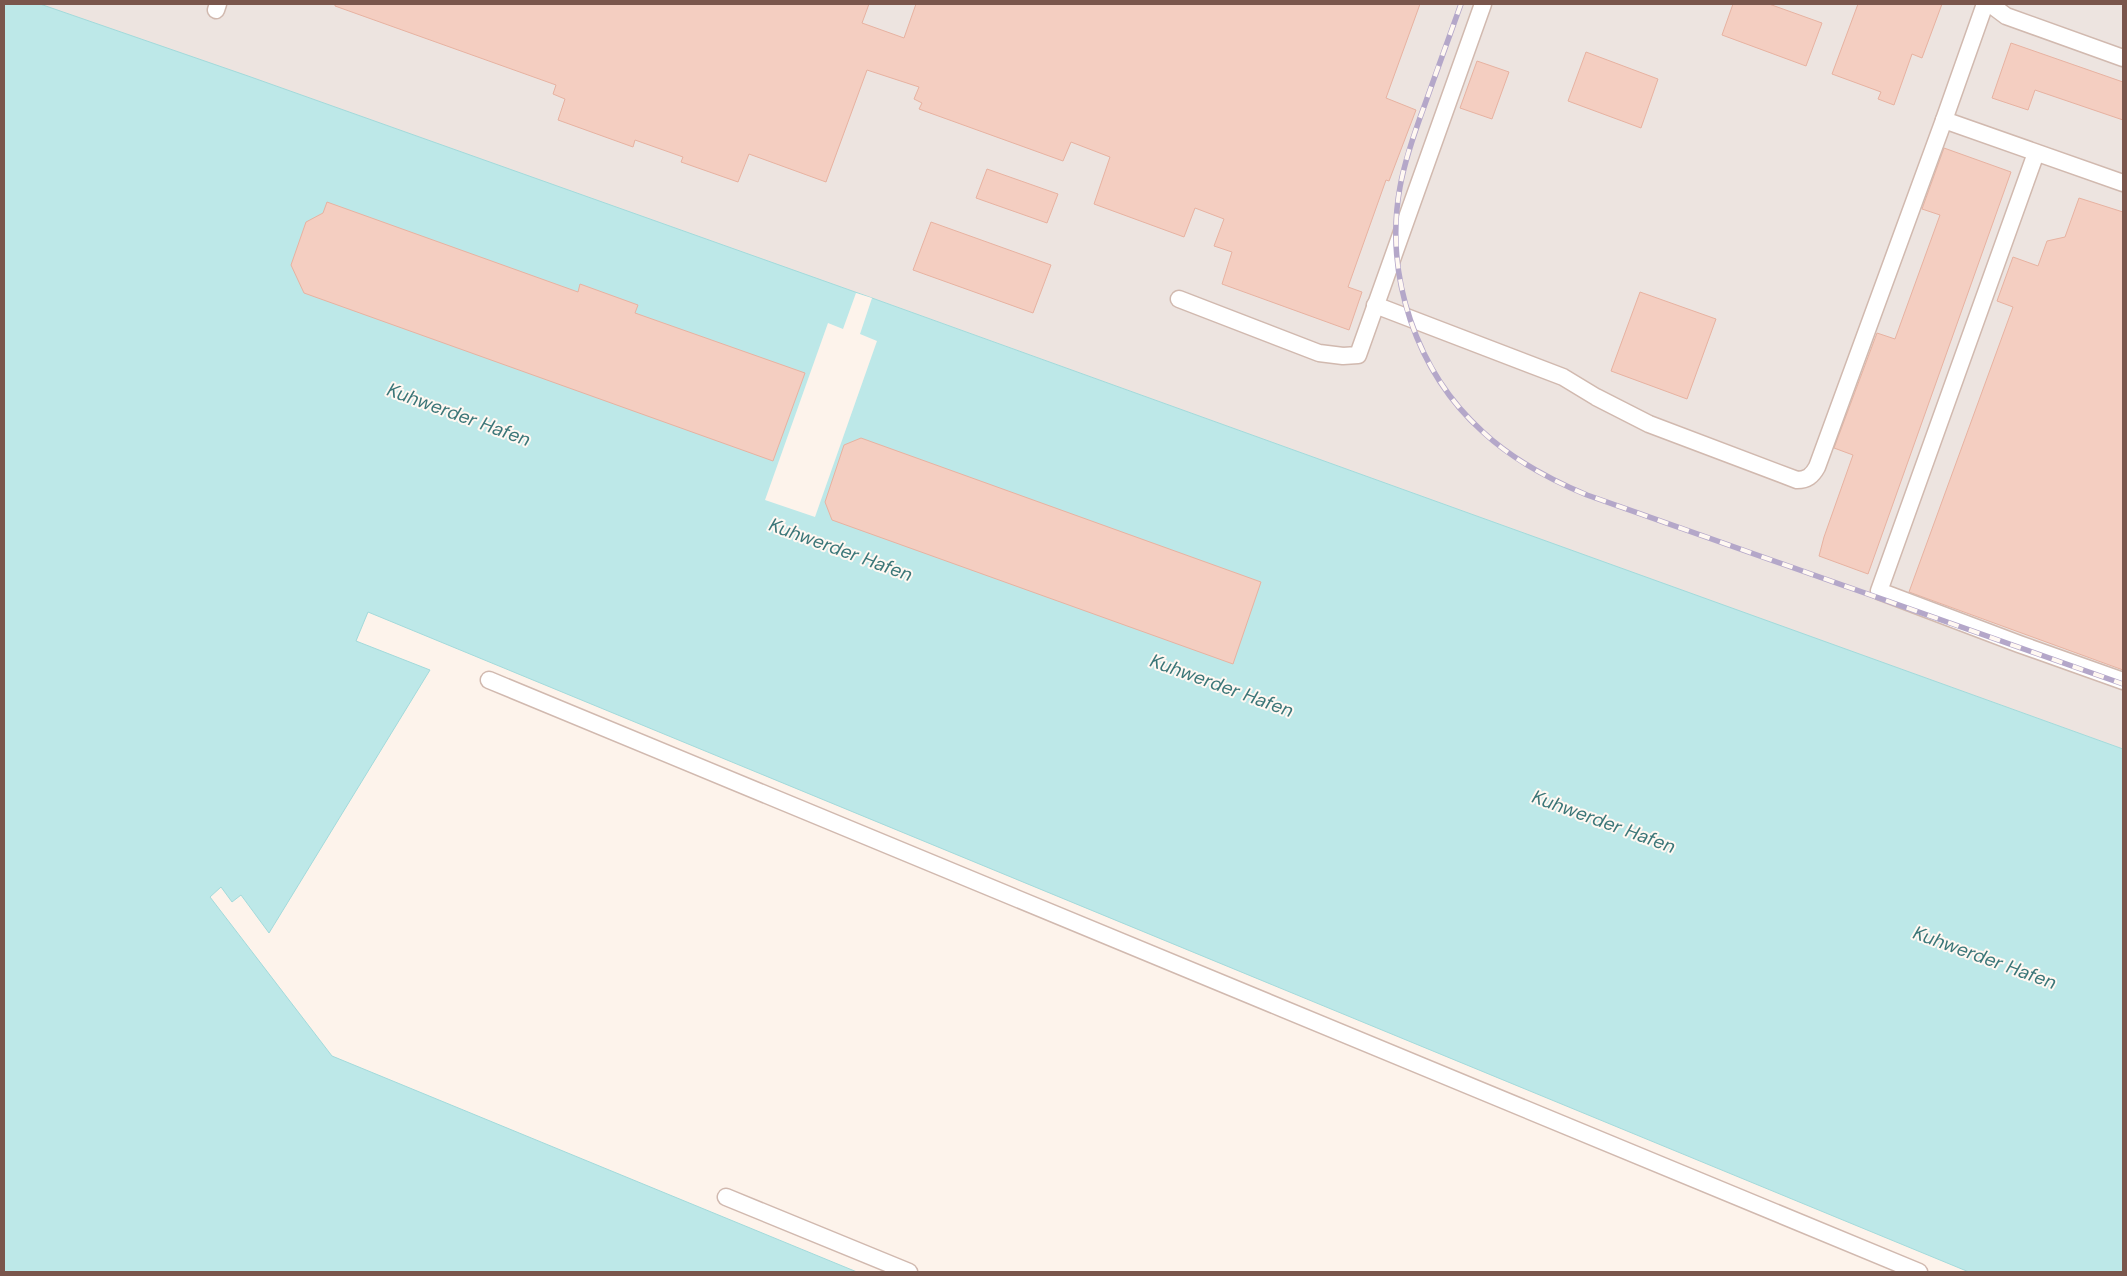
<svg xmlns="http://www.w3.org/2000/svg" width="2127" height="1276" font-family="'DM Sans',sans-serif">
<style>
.industrial{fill:#ede4e0}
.water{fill:#bde8e8;stroke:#a3dadb}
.pier{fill:#fdf3eb}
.building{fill:#f4cec1;stroke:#e7b2a1}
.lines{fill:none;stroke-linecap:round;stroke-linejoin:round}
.minor-casing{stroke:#d1b9af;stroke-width:19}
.minor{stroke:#fff;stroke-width:16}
.rail-casing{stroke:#b4a7c9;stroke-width:5.5}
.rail{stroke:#fff8f2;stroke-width:4;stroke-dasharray:11;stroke-linecap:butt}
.labels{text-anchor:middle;stroke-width:4;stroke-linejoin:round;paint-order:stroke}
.water-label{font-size:19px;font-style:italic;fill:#3b7678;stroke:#fff8f2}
</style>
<rect width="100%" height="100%" fill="#fdf3eb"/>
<path class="industrial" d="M 40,4 L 2123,4 L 2123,749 L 872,298 Z"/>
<path class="water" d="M 4,4 L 40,4 L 248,76 L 872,298 L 2123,749 L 2123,1272 L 1969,1272 L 368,612 L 356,641 L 430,670 L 269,933 L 241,895 L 232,902 L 221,887 L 210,897 L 332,1056 L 857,1272 L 4,1272 Z"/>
<path class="pier" d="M 856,293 L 872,298 L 860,334 L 877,341 L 815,517 L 765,500 L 828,323 L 843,329 Z"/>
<g class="building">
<path d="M 335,4 L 869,4 L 862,23 L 904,38 L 916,4 L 1420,4 L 1386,98 L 1416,110 L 1389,181 L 1386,180 L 1348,287 L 1362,292 L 1349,330 L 1222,284 L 1232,252 L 1214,246 L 1224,219 L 1195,208 L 1184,237 L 1094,204 L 1110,157 L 1071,142 L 1063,161 L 919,109 L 922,103 L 914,99 L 919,87 L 867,70 L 826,182 L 749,154 L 738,182 L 681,162 L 683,157 L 635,140 L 633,147 L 558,120 L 565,99 L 553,94 L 556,85 L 335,6 Z"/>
<path d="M 1733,4 L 1769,4 L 1822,23 L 1806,66 L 1722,35 Z"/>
<path d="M 1858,4 L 1942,4 L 1922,58 L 1912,54 L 1894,105 L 1878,99 L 1881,92 L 1832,74 Z"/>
<path d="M 2011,43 L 2123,82 L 2123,120 L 2035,90 L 2028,110 L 1992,98 Z"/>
<path d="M 1586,52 L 1658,79 L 1641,128 L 1568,101 Z"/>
<path d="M 1477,61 L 1509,72 L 1492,119 L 1460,108 Z"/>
<path d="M 1944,148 L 2011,172 L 1868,574 L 1819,556 L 1824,537 L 1853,455 L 1834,448 L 1877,333 L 1895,339 L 1940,215 L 1922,209 Z"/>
<path d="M 987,169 L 1058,194 L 1047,223 L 976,198 Z"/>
<path d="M 2079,198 L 2123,212 L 2123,670 L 1909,592 L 2013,307 L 1997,301 L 2013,257 L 2038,266 L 2047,241 L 2065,237 Z"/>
<path d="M 327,202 L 578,292 L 580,284 L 638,305 L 635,313 L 805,373 L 773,461 L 304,293 L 291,265 L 306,222 L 323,213 Z"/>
<path d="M 931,222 L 1051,265 L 1033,313 L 913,270 Z"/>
<path d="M 1640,292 L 1716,319 L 1687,399 L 1611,371 Z"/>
<path d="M 861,438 L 1261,582 L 1233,664 L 832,520 L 825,502 L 844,445 Z"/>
</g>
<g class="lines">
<defs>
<g id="minor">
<path d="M 1985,4 L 1944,120 L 2123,183"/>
<path d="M 1990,4 L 2006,16 L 2123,58"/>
<path d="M 216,10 L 218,4"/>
<path d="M 2036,153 L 1879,591 L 2019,644 L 2123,681"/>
<path d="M 1179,299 L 1319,353 L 1343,356 L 1358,355 L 1483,4"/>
<path d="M 1375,305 L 1563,377 L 1596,397 L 1649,424 L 1797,480 C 1807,480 1812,476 1817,467 L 1944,120"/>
<path d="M 489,680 L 1919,1272"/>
<path d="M 726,1197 L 909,1272"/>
</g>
</defs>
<use href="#minor" class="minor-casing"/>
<use href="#minor" class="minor"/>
<defs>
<path id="rail" d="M 1461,4 C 1449,37 1437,70 1425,104 C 1415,131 1405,159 1400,187 C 1384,275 1416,372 1483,432 C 1513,460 1549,479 1587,495 L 2123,684"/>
</defs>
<use href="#rail" class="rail-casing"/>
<use href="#rail" class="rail"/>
</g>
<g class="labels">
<g class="water-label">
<text transform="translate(459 414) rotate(20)" y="7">Kuhwerder Hafen</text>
<text transform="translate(841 549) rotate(20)" y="7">Kuhwerder Hafen</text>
<text transform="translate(1222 685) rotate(20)" y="7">Kuhwerder Hafen</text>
<text transform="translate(1604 821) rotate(20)" y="7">Kuhwerder Hafen</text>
<text transform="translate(1985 957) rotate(20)" y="7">Kuhwerder Hafen</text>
</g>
</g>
<rect width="2127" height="1276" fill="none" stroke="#7a564c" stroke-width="10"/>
</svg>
